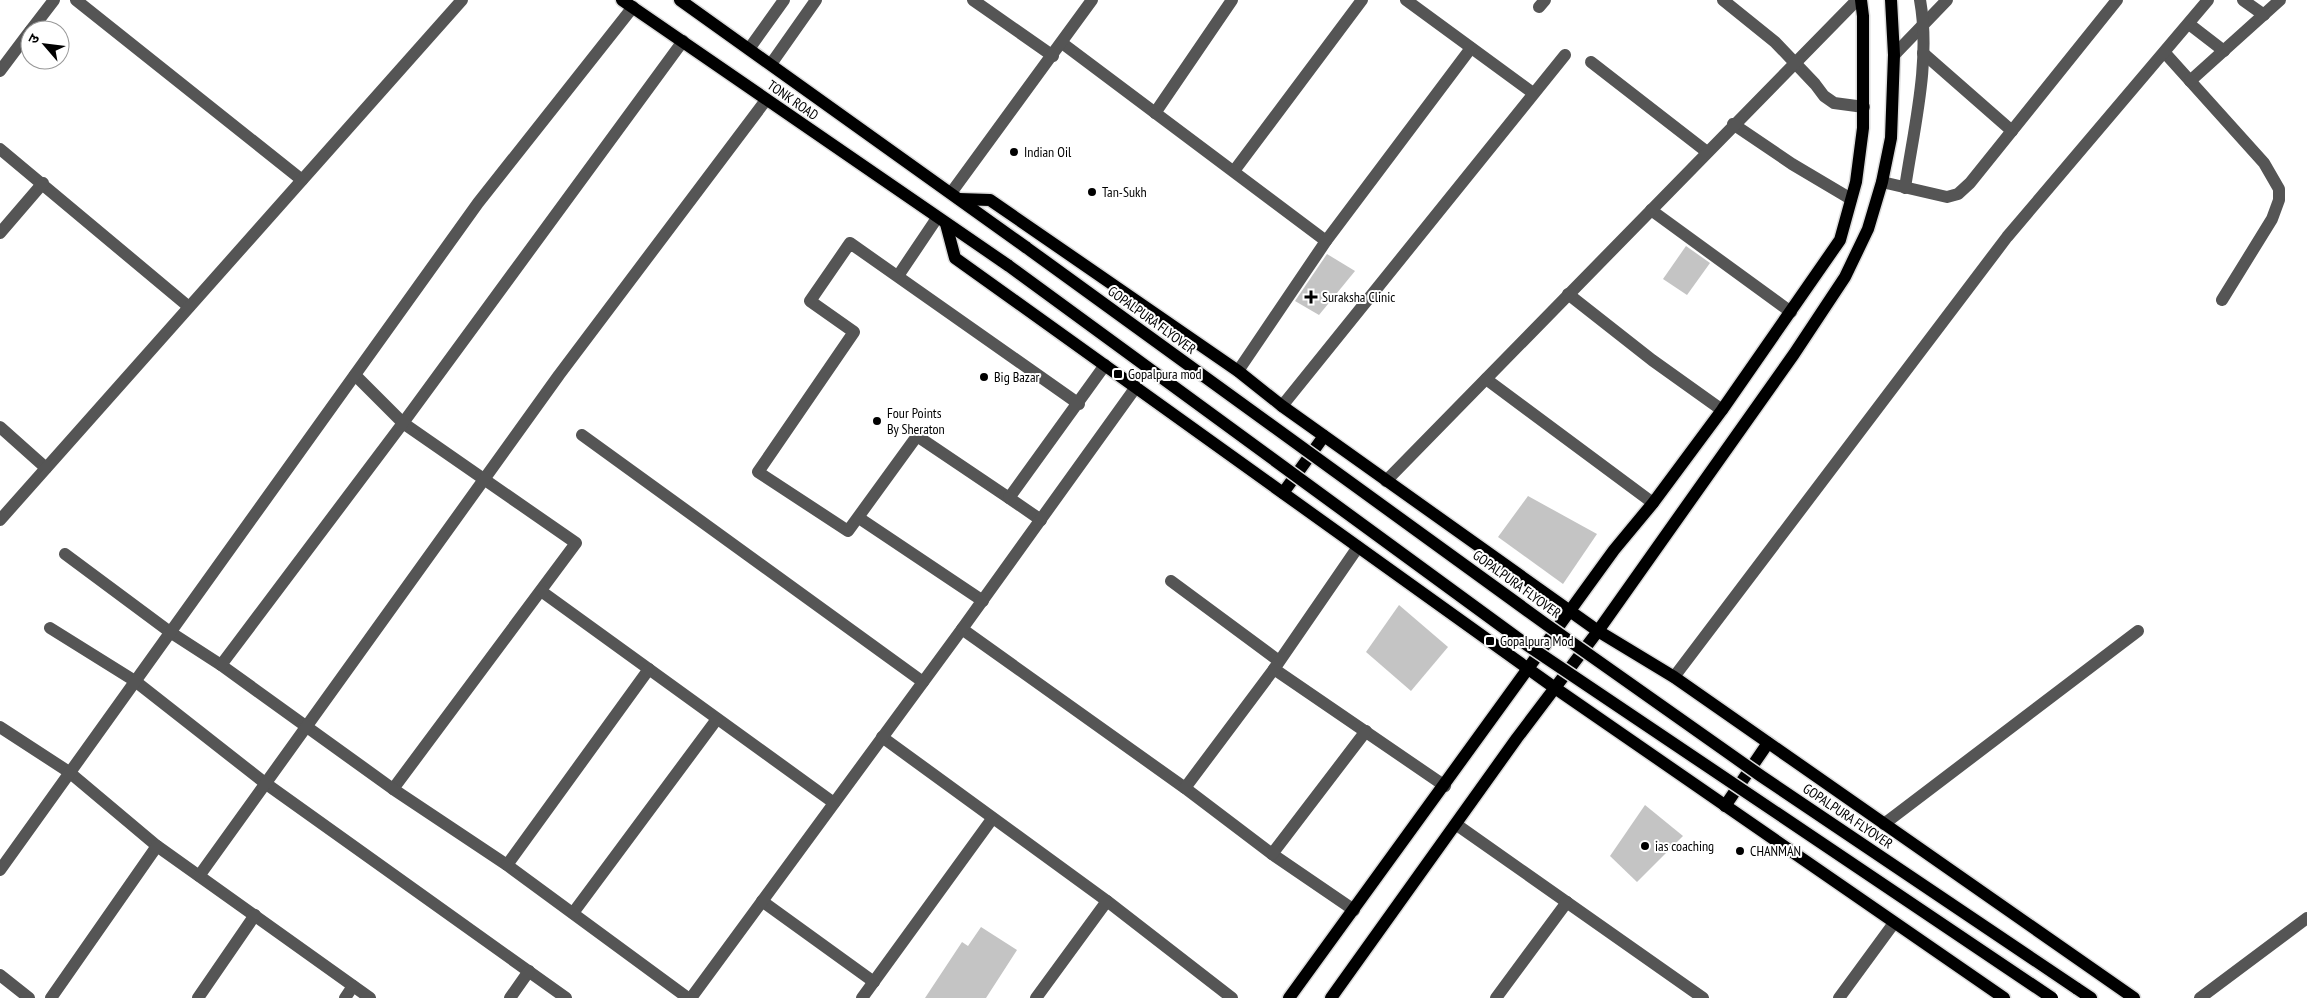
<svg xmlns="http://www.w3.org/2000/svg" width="2307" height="998" font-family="'PT Sans Narrow','Noto Sans Devanagari',sans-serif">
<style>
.building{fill:#c4c4c4}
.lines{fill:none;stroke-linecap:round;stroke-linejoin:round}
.major-casing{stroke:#dbdbdb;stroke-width:15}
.minor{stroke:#555;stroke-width:12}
.major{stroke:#000;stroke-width:12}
.major-bridge-casing{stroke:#dbdbdb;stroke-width:15;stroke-linecap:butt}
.major-bridge{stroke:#000;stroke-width:12}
.poi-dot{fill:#000;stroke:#fff;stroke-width:2}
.labels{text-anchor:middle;stroke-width:4;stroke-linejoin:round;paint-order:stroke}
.street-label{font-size:14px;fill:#000;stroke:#fff}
.poi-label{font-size:14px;fill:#000;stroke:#fff;text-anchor:start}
</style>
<rect width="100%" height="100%" fill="#fff"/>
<g class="building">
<path d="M 1686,246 L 1710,263 L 1687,295 L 1663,279 Z"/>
<path d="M 1327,254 L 1355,271 L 1319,315 L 1295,301 Z"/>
<path d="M 1528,496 L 1597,534 L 1563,584 L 1498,537 Z"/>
<path d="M 1399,605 L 1448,647 L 1411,691 L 1366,652 Z"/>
<path d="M 1645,805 L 1683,836 L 1637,882 L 1610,856 Z"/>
<path d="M 981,927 L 1017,950 L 986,998 L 925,998 L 962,942 L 968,946 Z"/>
</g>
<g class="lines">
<defs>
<g id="major">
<path d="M 622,0 L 1009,266"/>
<path d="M 680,0 L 1027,248"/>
<path d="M 959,199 L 990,200 L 1238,371 L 1282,406 L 1598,631 L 1674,677 L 2134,998"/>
<path d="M 946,224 L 955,258 L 1555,688 L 2004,998"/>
<path d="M 1283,493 L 1324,436"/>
<path d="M 1725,806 L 1768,743"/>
<path d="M 2076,988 L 2091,998"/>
<path d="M 1289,998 L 1614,550 L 1653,503 L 1722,410 L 1840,240 L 1856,182 L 1863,128 L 1863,16 L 1861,0"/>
<path d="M 1331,998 L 1517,738 L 1598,631 L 1794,354 L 1845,277 L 1868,229 L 1882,182 L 1891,138 L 1894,55 L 1891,0"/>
</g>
</defs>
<use href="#major" class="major-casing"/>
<g class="minor">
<path d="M 76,0 L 302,180"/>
<path d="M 973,0 L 1053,56"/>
<path d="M 1406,0 L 1533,93"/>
<path d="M 1723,0 L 1775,42 L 1815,84 L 1824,96 L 1834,103 L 1864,107"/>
<path d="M 2243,0 L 2264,15"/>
<path d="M 1539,7 L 1545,0"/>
<path d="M 2189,24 L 2224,51"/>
<path d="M 31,30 L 54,0"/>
<path d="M 1062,43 L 1326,241"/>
<path d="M 749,49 L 784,0"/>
<path d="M 1923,53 L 2012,131"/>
<path d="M 2165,53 L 2264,163 L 2279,189 L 2279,200 L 2272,219 L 2222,300"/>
<path d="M 1894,55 L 1947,0"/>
<path d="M 1591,62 L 1707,152"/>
<path d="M 771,64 L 816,0"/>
<path d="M 0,71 L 30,31"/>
<path d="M 2190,81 L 2280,0"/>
<path d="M 1155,113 L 1232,0"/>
<path d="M 1733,124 L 1792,164 L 1851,199"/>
<path d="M 0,149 L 189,307"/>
<path d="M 1234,171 L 1362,0"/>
<path d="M 1882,182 L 1947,197 L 1958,194 L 1970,183 L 2117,0"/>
<path d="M 1905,188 C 1914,127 1931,61 1920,0"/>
<path d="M 951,193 L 1092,0"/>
<path d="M 1651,210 L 1791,312"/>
<path d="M 0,233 L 43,183"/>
<path d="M 898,276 L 937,218"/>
<path d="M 1568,294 L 1652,360 L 1722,410"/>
<path d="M 1238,371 L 1326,241 L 1471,48"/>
<path d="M 355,375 L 403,423 L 576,543 L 393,789"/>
<path d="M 1486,379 L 1653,503"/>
<path d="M 1079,404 L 850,243 L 810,301 L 854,332 L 758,472 L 848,531 L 917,436 L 1009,498 L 1105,365"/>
<path d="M 1282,406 L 1565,55"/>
<path d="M 0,427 L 46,468"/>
<path d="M 582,435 L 923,682"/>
<path d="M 1386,481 L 1857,0"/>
<path d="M 1009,498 L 1041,520"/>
<path d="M 859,518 L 983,601"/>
<path d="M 0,520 L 462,0"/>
<path d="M 65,554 L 170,632 L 221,665 L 393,789 L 507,865 L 688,998"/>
<path d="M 1171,581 L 1279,661"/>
<path d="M 541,591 L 834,803"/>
<path d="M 50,628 L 135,681 L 265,783 L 566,998"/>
<path d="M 962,629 L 1185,788 L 1272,854 L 1354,910"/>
<path d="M 221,665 L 403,423 L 683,41"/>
<path d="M 1274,669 L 1445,786"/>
<path d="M 1674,677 L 2007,237 L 2208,0"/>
<path d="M 0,727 L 69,772 L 157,846 L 370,998"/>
<path d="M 882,737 L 1107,901 L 1232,998"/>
<path d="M 1185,788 L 1274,669 L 1358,547"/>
<path d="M 1884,824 L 2138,631"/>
<path d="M 1457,825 L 1703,998"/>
<path d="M 1272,854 L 1366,731"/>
<path d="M 507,865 L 649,669"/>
<path d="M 0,870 L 478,203 L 633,7"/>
<path d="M 199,876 L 559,375 L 766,100"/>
<path d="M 762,901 L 874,982"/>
<path d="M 573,913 L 717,719"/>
<path d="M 0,975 L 29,998"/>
<path d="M 51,998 L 157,846"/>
<path d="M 198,998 L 255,915"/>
<path d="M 345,998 L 353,986"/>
<path d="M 510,998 L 529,971"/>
<path d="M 691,998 L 962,629 L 1136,387"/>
<path d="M 862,998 L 992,819"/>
<path d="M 1036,998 L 1107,901"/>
<path d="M 1496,998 L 1567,902"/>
<path d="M 1839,998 L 1894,923"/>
<path d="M 2200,998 L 2307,918"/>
</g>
<use href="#major" class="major"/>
<defs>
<g id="major-bridge">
<path d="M 1027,248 L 1547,625 L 1761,776 L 2076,988"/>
<path d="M 1009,266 L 1527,645 L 2052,998"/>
</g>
</defs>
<use href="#major-bridge" class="major-bridge-casing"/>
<use href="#major-bridge" class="major-bridge"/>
</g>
<g class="poi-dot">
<circle cx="1014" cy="152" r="5"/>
<circle cx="1092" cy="192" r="5"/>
<path d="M1308.5 289.5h5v5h5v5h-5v5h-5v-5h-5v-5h5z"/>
<rect x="1113" y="369" width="10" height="10" rx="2.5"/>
<circle cx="984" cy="377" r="5"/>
<circle cx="877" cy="421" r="5"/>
<rect x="1485" y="636" width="10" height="10" rx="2.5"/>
<circle cx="1645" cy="846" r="5"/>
<circle cx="1740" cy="851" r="5"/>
</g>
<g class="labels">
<g class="street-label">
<text transform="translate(793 100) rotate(35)" y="5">TONK ROAD</text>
<text transform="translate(1152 320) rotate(36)" y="5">GOPALPURA FLYOVER</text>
<text transform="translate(1517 584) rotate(36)" y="5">GOPALPURA FLYOVER</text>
<text transform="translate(1848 816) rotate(34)" y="5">GOPALPURA FLYOVER</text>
</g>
<g class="poi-label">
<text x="1024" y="157">Indian Oil</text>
<text x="1102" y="197">Tan-Sukh</text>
<text x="1322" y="302">Suraksha Clinic</text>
<text x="1128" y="379">Gopalpura mod</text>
<text x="994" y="382">Big Bazar</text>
<text x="887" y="418">Four Points<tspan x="887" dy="16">By Sheraton</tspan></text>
<text x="1500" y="646">Gopalpura Mod</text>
<text x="1655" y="851">ias coaching</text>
<text x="1750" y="856">CHANMAN</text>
</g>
</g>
<g transform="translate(45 45) rotate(298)"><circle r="24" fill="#ffffff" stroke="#999999"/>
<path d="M0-4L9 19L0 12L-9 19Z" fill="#000000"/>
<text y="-8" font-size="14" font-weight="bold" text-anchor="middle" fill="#000000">उ</text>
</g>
</svg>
